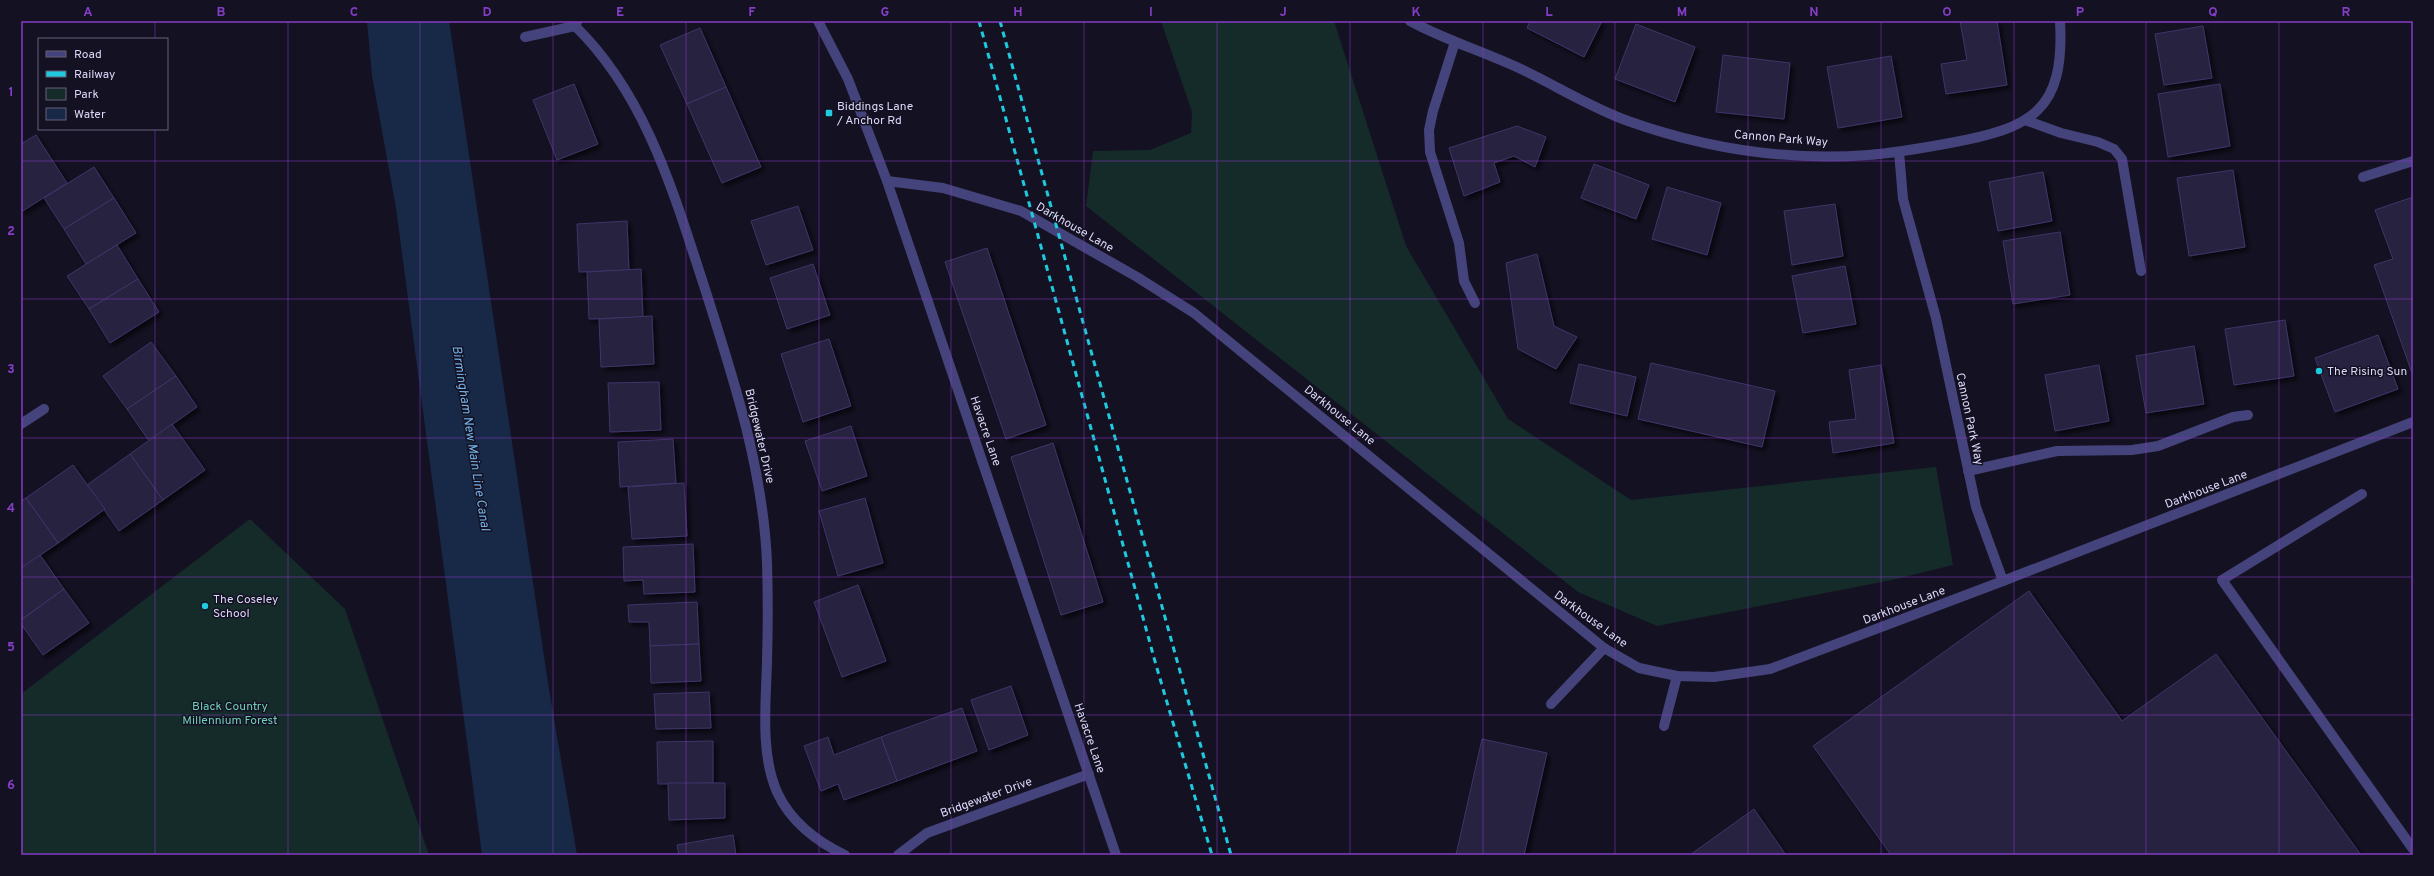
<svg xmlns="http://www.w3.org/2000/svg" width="2434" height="876" font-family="Overpass,sans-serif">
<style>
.green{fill:#152b2a}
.water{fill:#172946}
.building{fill:#272040;stroke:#403569;filter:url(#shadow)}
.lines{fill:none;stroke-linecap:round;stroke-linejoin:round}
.minor{stroke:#45437b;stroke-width:10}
.rail{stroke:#1fc9de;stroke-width:3;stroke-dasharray:6 5;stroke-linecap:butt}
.grid{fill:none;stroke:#853dc5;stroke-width:1;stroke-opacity:0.55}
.poi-dot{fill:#1fc9de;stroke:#141122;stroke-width:1.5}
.labels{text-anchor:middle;stroke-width:3;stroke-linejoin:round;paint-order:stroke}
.poi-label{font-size:12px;fill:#dcd8f9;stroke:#141122;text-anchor:start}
.street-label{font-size:12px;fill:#dcd8f9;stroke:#141122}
.park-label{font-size:12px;fill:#6dd0b8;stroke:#141122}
.water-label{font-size:13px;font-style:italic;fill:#74b3eb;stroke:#141122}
.neatline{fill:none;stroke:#853dc5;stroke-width:1.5}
.grid-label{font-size:13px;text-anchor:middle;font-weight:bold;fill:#853dc5}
</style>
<defs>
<filter id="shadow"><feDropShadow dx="3.5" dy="3.5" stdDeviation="2" flood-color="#0009"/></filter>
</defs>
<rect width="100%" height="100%" fill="#141122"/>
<g class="green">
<path d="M 1161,21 L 1334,21 L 1406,246 L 1508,419 L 1631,500 L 1936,467 L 1953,565 L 1892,580 L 1657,626 L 1578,592 L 1086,206 L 1093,151 L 1150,150 L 1191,133 L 1192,112 Z"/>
<path d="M 250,519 L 345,609 L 429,855 L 21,855 L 21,694 Z"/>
</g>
<path class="water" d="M 367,21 L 449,21 L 548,683 L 577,855 L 482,855 L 396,208 L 372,76 Z"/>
<g class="building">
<path d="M 1530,21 L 1602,21 L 1584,57 L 1527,28 Z"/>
<path d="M 1960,21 L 1997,21 L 2007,85 L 1946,94 L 1941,64 L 1967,60 Z"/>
<path d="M 1636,24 L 1695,47 L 1675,102 L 1615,79 Z"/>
<path d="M 2203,26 L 2212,78 L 2164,85 L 2155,34 Z"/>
<path d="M 700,28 L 726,87 L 687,104 L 660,45 Z"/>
<path d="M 1723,55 L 1790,63 L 1784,119 L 1716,112 Z"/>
<path d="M 1891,56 L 1902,117 L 1838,128 L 1827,67 Z"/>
<path d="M 574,84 L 598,144 L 557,160 L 533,100 Z"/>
<path d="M 2220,84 L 2230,146 L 2168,157 L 2158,94 Z"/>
<path d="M 726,87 L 761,167 L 722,183 L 687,104 Z"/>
<path d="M 1517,126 L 1546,137 L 1535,167 L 1514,156 L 1494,163 L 1500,182 L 1464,196 L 1449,148 Z"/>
<path d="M 36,135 L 67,183 L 21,212 L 21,144 Z"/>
<path d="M 1594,164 L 1649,185 L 1636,219 L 1581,198 Z"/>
<path d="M 94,167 L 114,198 L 64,229 L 44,198 Z"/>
<path d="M 2233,170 L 2245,247 L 2189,256 L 2177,178 Z"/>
<path d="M 2043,172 L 2052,221 L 1998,231 L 1989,182 Z"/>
<path d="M 1667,187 L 1721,203 L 1707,255 L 1652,239 Z"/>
<path d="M 2413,197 L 2413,376 L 2374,265 L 2393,259 L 2375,210 Z"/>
<path d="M 114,198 L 136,233 L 86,264 L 64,229 Z"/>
<path d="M 1835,204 L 1843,256 L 1792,265 L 1784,211 Z"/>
<path d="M 798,206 L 813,250 L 766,265 L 751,221 Z"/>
<path d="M 627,221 L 629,270 L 579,272 L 577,224 Z"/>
<path d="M 2060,232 L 2070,295 L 2013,304 L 2003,241 Z"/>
<path d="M 117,245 L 138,279 L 89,309 L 67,276 Z"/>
<path d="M 987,248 L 1046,425 L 1006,439 L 945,262 Z"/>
<path d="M 1537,254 L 1554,326 L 1577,337 L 1556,369 L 1518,349 L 1506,263 Z"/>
<path d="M 813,264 L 830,315 L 787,329 L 770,278 Z"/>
<path d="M 1845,266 L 1856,324 L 1803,333 L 1792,276 Z"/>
<path d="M 641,269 L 643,317 L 589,319 L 587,272 Z"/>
<path d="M 138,279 L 159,312 L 110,343 L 89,309 Z"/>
<path d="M 652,316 L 654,364 L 601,367 L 599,319 Z"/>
<path d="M 2285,320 L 2294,376 L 2234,385 L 2225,329 Z"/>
<path d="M 2378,335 L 2398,389 L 2335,412 L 2315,358 Z"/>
<path d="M 829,339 L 851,406 L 803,422 L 781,354 Z"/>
<path d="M 151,342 L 176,376 L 127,409 L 103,376 Z"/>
<path d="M 2194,346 L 2204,404 L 2146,413 L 2136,356 Z"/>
<path d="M 1651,363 L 1775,391 L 1762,447 L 1638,419 Z"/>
<path d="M 1579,364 L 1636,377 L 1627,416 L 1570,403 Z"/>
<path d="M 1881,365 L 1894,443 L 1833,453 L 1829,422 L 1856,419 L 1849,370 Z"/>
<path d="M 2099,365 L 2109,421 L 2055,431 L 2045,375 Z"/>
<path d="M 176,376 L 197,407 L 149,441 L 127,409 Z"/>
<path d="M 659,382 L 661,430 L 610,432 L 608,383 Z"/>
<path d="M 172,424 L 205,470 L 163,500 L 130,454 Z"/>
<path d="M 851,426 L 867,476 L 822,491 L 805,441 Z"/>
<path d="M 673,439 L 676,483 L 620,487 L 618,442 Z"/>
<path d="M 1053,443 L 1103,602 L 1061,615 L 1011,457 Z"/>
<path d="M 130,454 L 163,500 L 119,531 L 87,485 Z"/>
<path d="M 73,465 L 105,509 L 58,543 L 26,498 Z"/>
<path d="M 684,483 L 687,536 L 632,539 L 628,487 Z"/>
<path d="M 26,498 L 58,543 L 23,567 L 21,565 L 21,501 Z"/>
<path d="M 865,498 L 883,563 L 838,576 L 819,511 Z"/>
<path d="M 693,544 L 695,592 L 644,594 L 643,580 L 624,581 L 623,547 Z"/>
<path d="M 40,555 L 64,589 L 21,620 L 21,568 Z"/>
<path d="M 858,585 L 886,661 L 842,677 L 814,602 Z"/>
<path d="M 64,589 L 89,623 L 43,655 L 21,624 L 21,620 Z"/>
<path d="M 2029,591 L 2122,721 L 2216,654 L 2361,855 L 1891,855 L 1813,746 Z"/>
<path d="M 697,602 L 699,644 L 650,646 L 649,622 L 629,622 L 628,605 Z"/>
<path d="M 699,644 L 701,681 L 651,683 L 650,646 Z"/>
<path d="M 1011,686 L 1028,735 L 989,750 L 971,700 Z"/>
<path d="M 709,692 L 711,728 L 656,729 L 654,694 Z"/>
<path d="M 962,708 L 977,751 L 897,781 L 881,737 Z"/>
<path d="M 828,737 L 834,755 L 881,737 L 897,781 L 844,800 L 838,784 L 821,791 L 804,746 Z"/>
<path d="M 1482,739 L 1547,753 L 1524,855 L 1456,855 Z"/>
<path d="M 713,741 L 713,783 L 658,784 L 657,742 Z"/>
<path d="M 668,783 L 725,783 L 725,818 L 669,820 Z"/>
<path d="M 1754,809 L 1786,855 L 1690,855 Z"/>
<path d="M 733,835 L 736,855 L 679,855 L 677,845 Z"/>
</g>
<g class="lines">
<g class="minor">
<path d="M 818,21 L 848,79 L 887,181 L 1116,855"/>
<path d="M 1410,21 C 1447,41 1488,53 1525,71 C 1560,88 1592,108 1628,121 C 1704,148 1787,161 1868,155 C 1896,153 1923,148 1950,143 C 2032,128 2065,111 2060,21"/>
<path d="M 575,26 C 648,97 675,198 706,292 C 734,380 763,469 767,562 C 768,595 768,628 767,661 C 766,703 760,753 777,792 C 790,821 817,842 845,855"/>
<path d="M 525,37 L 575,26 L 577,22"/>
<path d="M 1455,42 L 1433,111 L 1429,130 L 1430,152 L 1459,243 L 1464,281 L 1475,303"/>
<path d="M 2025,120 L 2061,133 L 2098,142 L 2114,149 L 2122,159 L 2141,271"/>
<path d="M 1899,152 L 1903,199 L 1936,318 L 1976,507 L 2003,581"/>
<path d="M 2363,177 L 2413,161"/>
<path d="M 887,181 L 943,188 L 1021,211 L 1137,277 L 1194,313 L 1604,648 L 1639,668 L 1677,676 L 1714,677 L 1770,669 L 2003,581 L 2413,422"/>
<path d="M 21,424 L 44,409"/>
<path d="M 1968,471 L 2057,451 L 2132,450 L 2158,446 L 2233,417 L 2248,415"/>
<path d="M 2362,494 L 2222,580 L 2413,849"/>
<path d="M 1551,704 L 1604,648"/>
<path d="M 1664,726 L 1677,676"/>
<path d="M 898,855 L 927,833 L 1089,774"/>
</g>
<g class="rail">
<path d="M 979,21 L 1156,665 L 1212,855"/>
<path d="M 1000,21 C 1076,299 1154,577 1231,855"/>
</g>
</g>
<path class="grid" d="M 155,21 L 155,39M 288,21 L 288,855M 420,21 L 420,855M 553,21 L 553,855M 686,21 L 686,855M 819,21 L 819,855M 951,21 L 951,855M 1084,21 L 1084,855M 1217,21 L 1217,855M 1350,21 L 1350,855M 1483,21 L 1483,855M 1615,21 L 1615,855M 1748,21 L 1748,855M 1881,21 L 1881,855M 2014,21 L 2014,855M 2146,21 L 2146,855M 2279,21 L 2279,855M 155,129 L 155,855M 21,161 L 2413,161M 21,299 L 2413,299M 21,438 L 2413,438M 21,577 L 2413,577M 21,715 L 2413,715"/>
<g class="poi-dot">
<rect x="825" y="109" width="8" height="8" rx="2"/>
<circle cx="2319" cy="371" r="4"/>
<circle cx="205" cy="606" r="4"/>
</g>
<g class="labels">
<g class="poi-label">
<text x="837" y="110">Biddings Lane<tspan x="837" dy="14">/ Anchor Rd</tspan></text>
<text x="2327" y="375">The Rising Sun</text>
<text x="213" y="603">The Coseley<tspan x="213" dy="14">School</tspan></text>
</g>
<g class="street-label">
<text transform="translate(1781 138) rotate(5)" y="4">Cannon Park Way</text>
<text transform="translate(1075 227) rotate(30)" y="4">Darkhouse Lane</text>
<text transform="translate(1340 415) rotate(39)" y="4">Darkhouse Lane</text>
<text transform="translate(1970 419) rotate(78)" y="4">Cannon Park Way</text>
<text transform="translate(986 431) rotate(71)" y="4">Havacre Lane</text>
<text transform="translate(760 436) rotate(77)" y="4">Bridgewater Drive</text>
<text transform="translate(2206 489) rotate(-21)" y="4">Darkhouse Lane</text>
<text transform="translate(1904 605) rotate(-21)" y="4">Darkhouse Lane</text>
<text transform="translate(1591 619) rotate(36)" y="4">Darkhouse Lane</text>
<text transform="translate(1090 738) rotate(71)" y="4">Havacre Lane</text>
<text transform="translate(986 797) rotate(-20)" y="4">Bridgewater Drive</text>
</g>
<g class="park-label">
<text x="230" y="710">Black Country<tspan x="230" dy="14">Millennium Forest</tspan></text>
</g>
<g class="water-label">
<text transform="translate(472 438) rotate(81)" y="5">Birmingham New Main Line Canal</text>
</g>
</g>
<rect width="2434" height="876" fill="none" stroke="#141122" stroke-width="44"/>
<rect x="38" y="38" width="130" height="92" fill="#141122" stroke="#646178"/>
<rect x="46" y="51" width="20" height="6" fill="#45437b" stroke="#646178"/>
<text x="74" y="58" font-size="12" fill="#dcd8f9">Road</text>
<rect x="46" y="71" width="20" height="6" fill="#1fc9de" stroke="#646178"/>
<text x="74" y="78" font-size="12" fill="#dcd8f9">Railway</text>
<rect x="46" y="88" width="20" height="12" fill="#152b2a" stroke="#646178"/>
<text x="74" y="98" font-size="12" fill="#dcd8f9">Park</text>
<rect x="46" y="108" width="20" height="12" fill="#172946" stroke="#646178"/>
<text x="74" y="118" font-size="12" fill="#dcd8f9">Water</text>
<rect x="22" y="22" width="2390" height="832" class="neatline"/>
<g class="grid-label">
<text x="88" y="16">A</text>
<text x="221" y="16">B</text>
<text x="354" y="16">C</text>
<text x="487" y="16">D</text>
<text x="620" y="16">E</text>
<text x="752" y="16">F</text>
<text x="885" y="16">G</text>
<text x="1018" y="16">H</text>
<text x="1151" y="16">I</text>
<text x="1283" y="16">J</text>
<text x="1416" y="16">K</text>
<text x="1549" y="16">L</text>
<text x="1682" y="16">M</text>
<text x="1814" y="16">N</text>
<text x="1947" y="16">O</text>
<text x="2080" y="16">P</text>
<text x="2213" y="16">Q</text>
<text x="2346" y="16">R</text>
<text x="11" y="96">1</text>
<text x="11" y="235">2</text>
<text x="11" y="373">3</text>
<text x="11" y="512">4</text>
<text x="11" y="651">5</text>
<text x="11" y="789">6</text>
</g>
</svg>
